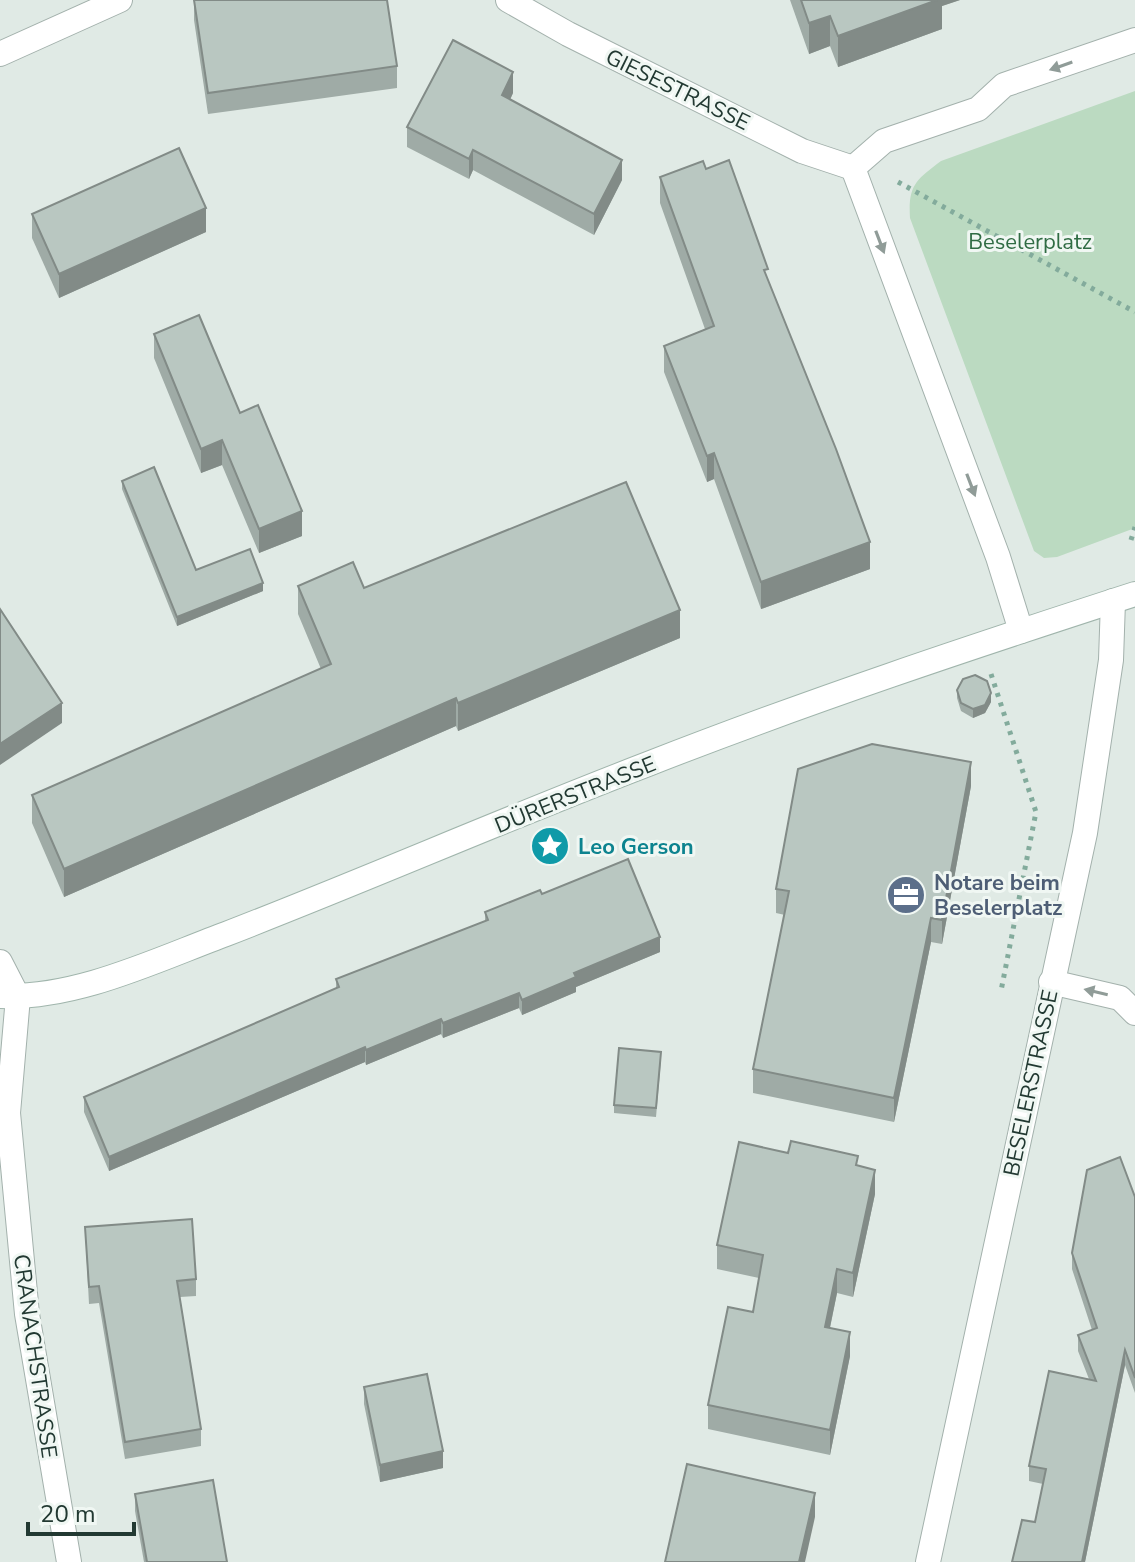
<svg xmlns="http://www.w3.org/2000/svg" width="1135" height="1562" font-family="'Nunito Sans',sans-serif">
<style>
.green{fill:#bbdac1}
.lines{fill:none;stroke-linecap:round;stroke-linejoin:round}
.street-casing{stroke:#a3b1ac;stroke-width:26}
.secondary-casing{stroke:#a0b5ac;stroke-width:26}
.path{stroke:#83ab9c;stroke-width:5;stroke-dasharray:4 6;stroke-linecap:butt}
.street{stroke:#fff;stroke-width:24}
.secondary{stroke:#fff;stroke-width:24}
.wall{fill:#9faba6}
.shaded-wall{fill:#828b87}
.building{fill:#b9c7c1;stroke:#828b87;stroke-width:2}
.oneway{fill:#909c98}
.labels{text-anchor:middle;stroke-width:6;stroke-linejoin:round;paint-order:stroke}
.street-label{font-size:22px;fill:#223932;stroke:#f0f7f3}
.park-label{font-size:22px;fill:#306c44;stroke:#f0f7f3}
.culture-label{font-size:22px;font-weight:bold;fill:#0d838f;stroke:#f0f7f3;text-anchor:start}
.service-label{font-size:22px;font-weight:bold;fill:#4e5e75;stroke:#f0f7f3;text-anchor:start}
</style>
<rect width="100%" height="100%" fill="#e0eae5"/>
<path class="green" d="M 1135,91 L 1135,528 L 1057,557 L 1044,558 L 1034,551 L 910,218 C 908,185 916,180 941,161 Z"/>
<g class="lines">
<defs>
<g id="street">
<path d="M 508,0 L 568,34 L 802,151 L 853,168"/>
<path d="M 0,54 L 120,0"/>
<path d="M 853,168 L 998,557 L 1021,631"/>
<path d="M 853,168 L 884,141 L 978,109 L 1004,85 L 1135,40"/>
<path d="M 0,962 L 18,997 L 8,1113 L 27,1314 L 69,1562"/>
<path d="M 1051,982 L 1120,998 L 1135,1013"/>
<path d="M 928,1562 L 1085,833 L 1111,660 L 1113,601"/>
</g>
<path id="secondary" d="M 0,996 C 77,999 156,960 226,934 C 368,879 507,818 648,764 C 809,701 971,647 1135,594"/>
</defs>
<use href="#street" class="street-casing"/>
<use href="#secondary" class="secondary-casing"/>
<g class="path">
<path d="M 898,182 L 1135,312"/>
<path d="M 1131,540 L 1135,527"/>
<path d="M 991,674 L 1036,812 L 1001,991"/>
</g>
<use href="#street" class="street"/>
<use href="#secondary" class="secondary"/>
</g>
<g class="wall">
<path d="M 194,0 L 397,66 L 397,88 L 208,114 L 194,20 Z"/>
<path d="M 790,0 L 960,0 L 942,6 L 942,29 L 838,67 L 830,46 L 809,54 Z"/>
<path d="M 513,93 L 510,100 L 622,180 L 594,235 L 473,170 L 469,179 L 407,147 L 407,127 Z"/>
<path d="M 706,169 L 768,281 L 870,569 L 761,609 L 714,479 L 707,482 L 664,372 L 664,346 L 705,329 L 660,203 L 660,177 Z"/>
<path d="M 32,214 L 206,232 L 59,298 L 32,238 Z"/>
<path d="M 154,334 L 240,413 L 302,536 L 259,553 L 222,465 L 201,473 L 154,358 Z"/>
<path d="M 122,481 L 196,570 L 263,591 L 177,626 L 122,489 Z"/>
<path d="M 298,586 L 364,588 L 680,638 L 458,731 L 456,726 L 64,897 L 32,823 L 32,795 L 321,669 L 298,614 Z"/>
<path d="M 957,690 L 991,702 L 985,713 L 973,718 L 961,711 L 957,698 Z"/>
<path d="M 971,786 L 942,944 L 931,942 L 894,1122 L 753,1093 L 753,1069 L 785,915 L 776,913 L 776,889 Z"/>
<path d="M 542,894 L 660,952 L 576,987 L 576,992 L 522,1015 L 519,1008 L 443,1038 L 441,1034 L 366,1065 L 365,1062 L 109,1171 L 84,1112 L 84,1097 L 336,989 L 336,979 L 485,921 L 485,912 Z"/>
<path d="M 661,1060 L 656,1117 L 614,1113 L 614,1105 Z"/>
<path d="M 788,1153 L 858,1166 L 875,1194 L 853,1297 L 837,1293 L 830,1328 L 850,1356 L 830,1455 L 708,1429 L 708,1405 L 753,1312 L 759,1278 L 717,1269 L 717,1245 Z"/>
<path d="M 1135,1197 L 1135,1393 L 1125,1365 L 1085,1562 L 1012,1562 L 1035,1522 L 1043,1484 L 1029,1481 L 1029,1466 L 1089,1379 L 1078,1351 L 1078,1335 L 1092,1330 L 1072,1269 L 1072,1253 Z"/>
<path d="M 85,1227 L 196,1279 L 196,1296 L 180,1297 L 201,1429 L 201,1446 L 125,1459 L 99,1303 L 89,1304 Z"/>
<path d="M 364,1387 L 443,1468 L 380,1482 L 364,1404 Z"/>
<path d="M 135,1494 L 227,1562 L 144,1562 L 135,1511 Z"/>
</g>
<g class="shaded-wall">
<path d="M 935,0 L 960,0 L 942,6 L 942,29 L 838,67 L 838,36 Z"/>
<path d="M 830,16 L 830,46 L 809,54 L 809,23 Z"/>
<path d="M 513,72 L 513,93 L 502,116 L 502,95 Z"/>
<path d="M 473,150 L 473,170 L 469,179 L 469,159 Z"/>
<path d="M 622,160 L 622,180 L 594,235 L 594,214 Z"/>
<path d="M 206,208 L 206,232 L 59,298 L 59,274 Z"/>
<path d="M 222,440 L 222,465 L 201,473 L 201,449 Z"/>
<path d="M 714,453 L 714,479 L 707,482 L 707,456 Z"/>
<path d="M 302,511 L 302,536 L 259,553 L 259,529 Z"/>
<path d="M 870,542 L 870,569 L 761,609 L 761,582 Z"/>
<path d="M 263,583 L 263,591 L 177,626 L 177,617 Z"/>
<path d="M 680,610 L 680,638 L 458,731 L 458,703 Z"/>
<path d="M 991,693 L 991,702 L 985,713 L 973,718 L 973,709 Z"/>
<path d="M 456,698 L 456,726 L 64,897 L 64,869 Z"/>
<path d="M 62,703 L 62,723 L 0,765 L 0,744 Z"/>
<path d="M 971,762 L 971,786 L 942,944 L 942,920 Z"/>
<path d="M 931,918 L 931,942 L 894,1122 L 894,1098 Z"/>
<path d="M 660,937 L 660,952 L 576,987 L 576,992 L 522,1015 L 522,1000 L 574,973 Z"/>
<path d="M 519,993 L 519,1008 L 443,1038 L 443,1023 Z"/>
<path d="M 441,1019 L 441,1034 L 366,1065 L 366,1050 Z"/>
<path d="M 365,1047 L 365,1062 L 109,1171 L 109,1157 Z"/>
<path d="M 875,1170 L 875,1194 L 853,1297 L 853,1273 Z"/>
<path d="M 837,1269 L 837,1293 L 825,1351 L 825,1327 Z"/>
<path d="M 850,1332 L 850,1356 L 830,1455 L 830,1430 Z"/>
<path d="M 1125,1350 L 1125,1365 L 1085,1562 L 1082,1562 Z"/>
<path d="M 443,1451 L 443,1468 L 380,1482 L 380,1465 Z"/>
<path d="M 815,1493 L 815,1517 L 805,1562 L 799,1562 Z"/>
</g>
<g class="building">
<path d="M 194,0 L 387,0 L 397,66 L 208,93 Z"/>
<path d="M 801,0 L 937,0 L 838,36 L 830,16 L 809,23 Z"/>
<path d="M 453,40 L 513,72 L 502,95 L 622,160 L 594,214 L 473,150 L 469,159 L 407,127 Z"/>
<path d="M 179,148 L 206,208 L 59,274 L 32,214 Z"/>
<path d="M 729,160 L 768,269 L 764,270 L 836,449 L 870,542 L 761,582 L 714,453 L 707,456 L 664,346 L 714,326 L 660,177 L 703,161 L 706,169 Z"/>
<path d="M 199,315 L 240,413 L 258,405 L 302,511 L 259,529 L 222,440 L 201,449 L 154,334 Z"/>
<path d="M 154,467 L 196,570 L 250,549 L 263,583 L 177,617 L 122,481 Z"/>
<path d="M 626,482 L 680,610 L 458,703 L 456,698 L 64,869 L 32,795 L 331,664 L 298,586 L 353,562 L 364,588 Z"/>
<path d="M 0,609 L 62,703 L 0,744 Z"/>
<path d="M 975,675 L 987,681 L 991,693 L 985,705 L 973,709 L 961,703 L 957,690 L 963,679 Z"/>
<path d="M 872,744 L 971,762 L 942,920 L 931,918 L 894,1098 L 753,1069 L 789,891 L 776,889 L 798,769 Z"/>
<path d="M 628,859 L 660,937 L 574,973 L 576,977 L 522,1000 L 519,993 L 443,1023 L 441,1019 L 366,1050 L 365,1047 L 109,1157 L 84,1097 L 339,987 L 336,979 L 488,920 L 485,912 L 540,890 L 542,894 Z"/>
<path d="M 619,1048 L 661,1052 L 656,1108 L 614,1105 Z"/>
<path d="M 791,1141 L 858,1156 L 856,1165 L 875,1170 L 853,1273 L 837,1269 L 825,1327 L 850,1332 L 830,1430 L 708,1405 L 728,1307 L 753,1312 L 763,1255 L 717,1245 L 739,1142 L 788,1153 Z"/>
<path d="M 1120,1157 L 1135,1197 L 1135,1378 L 1125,1350 L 1082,1562 L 1012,1562 L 1022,1520 L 1035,1522 L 1046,1469 L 1029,1466 L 1049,1371 L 1096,1381 L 1078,1335 L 1097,1328 L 1072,1253 L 1087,1170 Z"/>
<path d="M 192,1219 L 196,1279 L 177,1281 L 201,1429 L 125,1442 L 99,1286 L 89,1287 L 85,1227 Z"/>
<path d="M 427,1374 L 443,1451 L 380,1465 L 364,1387 Z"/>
<path d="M 687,1464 L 815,1493 L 799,1562 L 665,1562 Z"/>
<path d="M 213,1480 L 227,1562 L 147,1562 L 135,1494 Z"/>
</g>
<defs><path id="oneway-solid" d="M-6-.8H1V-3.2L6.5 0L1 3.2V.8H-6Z" transform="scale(2)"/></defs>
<g class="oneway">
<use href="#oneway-solid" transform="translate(1061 66) rotate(161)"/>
<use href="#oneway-solid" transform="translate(880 242) rotate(69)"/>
<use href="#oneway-solid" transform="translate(971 485) rotate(69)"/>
<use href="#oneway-solid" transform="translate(1096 992) rotate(-167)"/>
</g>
<defs>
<symbol id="sight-disc" viewBox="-11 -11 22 22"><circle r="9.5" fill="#0f9aa8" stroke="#f0f7f3"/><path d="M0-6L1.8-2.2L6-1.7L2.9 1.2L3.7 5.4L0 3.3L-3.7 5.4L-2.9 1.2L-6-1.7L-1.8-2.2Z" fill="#fff"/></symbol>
<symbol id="office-disc" viewBox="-11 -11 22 22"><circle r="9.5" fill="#5c6f8a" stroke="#f0f7f3"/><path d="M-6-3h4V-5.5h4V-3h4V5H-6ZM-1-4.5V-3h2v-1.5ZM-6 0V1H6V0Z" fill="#fff"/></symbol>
</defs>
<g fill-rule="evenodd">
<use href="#sight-disc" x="528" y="824" width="44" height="44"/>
<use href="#office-disc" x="884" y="873" width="44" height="44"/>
</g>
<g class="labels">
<g class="street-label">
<text transform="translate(678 89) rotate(26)" y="8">GIESESTRASSE</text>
<text transform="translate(575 794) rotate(-22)" y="8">DÜRERSTRASSE</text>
<text transform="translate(1030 1083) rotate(-78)" y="8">BESELERSTRASSE</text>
<text transform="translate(36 1356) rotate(82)" y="8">CRANACHSTRASSE</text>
</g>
<g class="park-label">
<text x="1030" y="249">Beselerplatz</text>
</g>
<g class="culture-label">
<text x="578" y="854">Leo Gerson</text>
</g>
<g class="service-label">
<text x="934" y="890">Notare beim<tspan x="934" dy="25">Beselerplatz</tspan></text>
</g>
</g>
<path d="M28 1522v12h106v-12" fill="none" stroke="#223932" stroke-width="4"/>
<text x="40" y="1522" font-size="24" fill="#223932" stroke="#f0f7f3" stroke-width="6" paint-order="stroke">20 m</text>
</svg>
